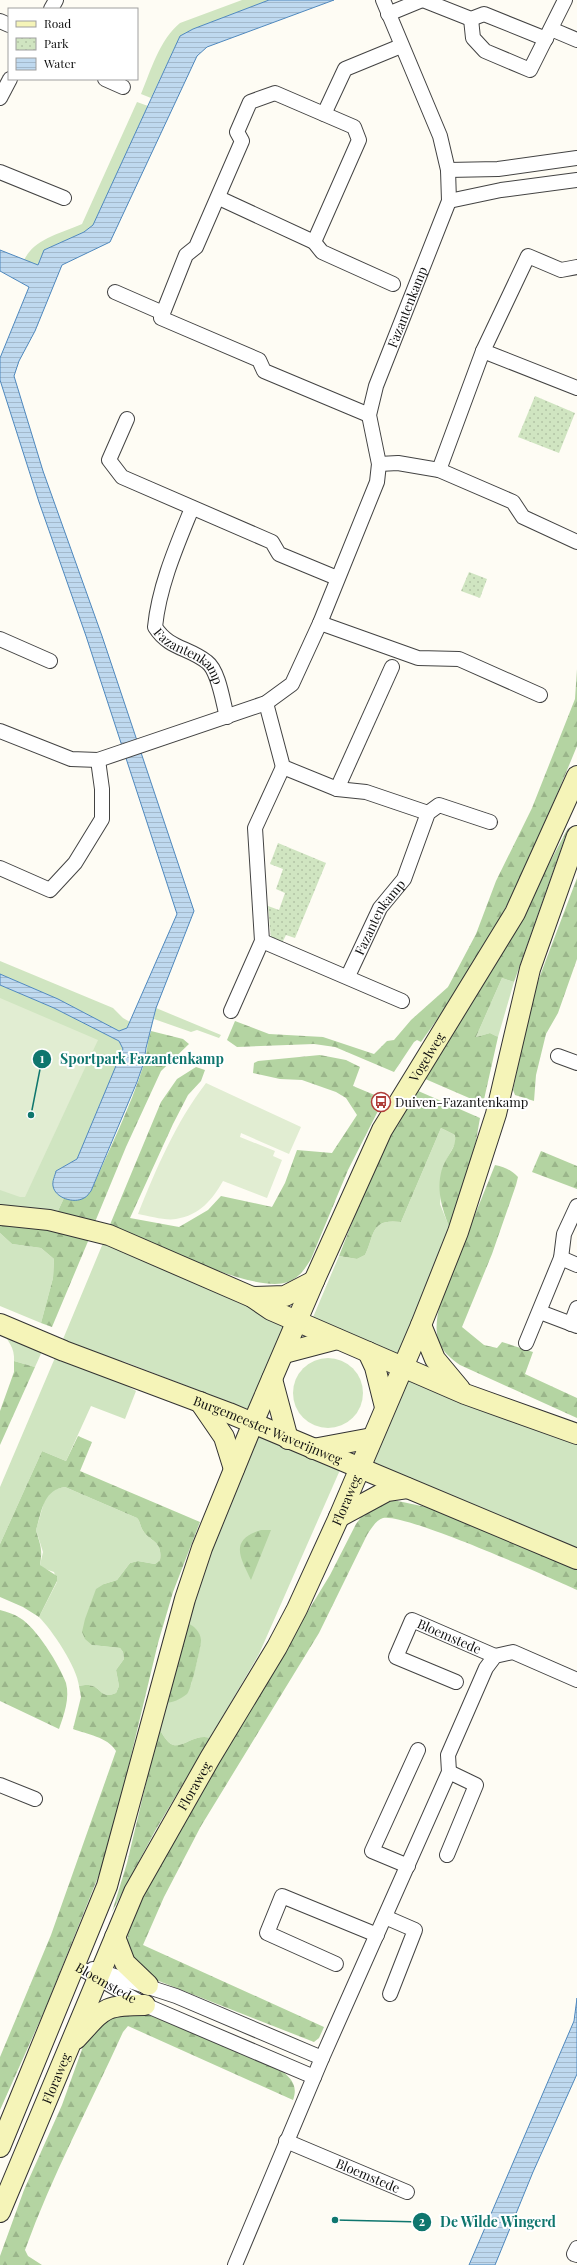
<svg xmlns="http://www.w3.org/2000/svg" width="577" height="2265" font-family="'Playfair Display',serif">
<style>
.grass{fill:#d0e5c1}
.forest{fill:url(#forest-firs)}
.park{fill:url(#park-dots)}
.pitch{fill:#e1edd2}
.water{fill:url(#water-rules);stroke:#4f88bd}
.lines{fill:none;stroke-linecap:round;stroke-linejoin:round}
.street-casing{stroke:#434343;stroke-width:16}
.secondary-casing{stroke:#323232;stroke-width:22}
.street{stroke:#fff;stroke-width:14}
.secondary{stroke:#f5f4b8;stroke-width:20}
.labels{text-anchor:middle;stroke-width:4;stroke-linejoin:round;paint-order:stroke}
.street-label{font-size:13px;fill:#101010;stroke:#fff}
.poi-label{font-size:13px;fill:#101010;stroke:#fff;text-anchor:start}
.leader{fill:none;stroke:#0f766e;stroke-width:1.5}
.callout-dot{fill:#0f766e;stroke:#fff;stroke-width:1.5}
.mark-label{font-size:12px;text-anchor:middle;font-weight:bold;fill:#fff}
.callout-label{font-size:14px;text-anchor:middle;font-weight:bold;fill:#0f766e;stroke:#fff;stroke-width:4;stroke-linejoin:round;paint-order:stroke}
</style>
<defs>
<pattern id="forest-firs" width="22" height="20" patternUnits="userSpaceOnUse"><rect width="22" height="20" fill="#b4d4a2"/><path d="M5 1l3.5 6h-7zM16 11l3.5 6h-7z" fill="#9ab58a"/></pattern>
<pattern id="park-dots" width="8" height="8" patternUnits="userSpaceOnUse"><rect width="8" height="8" fill="#d0e5c1"/><path d="M2 2h.1M6 6h.1" fill="none" stroke="#b2c3a5" stroke-width="1.8" stroke-linecap="round"/></pattern>
<pattern id="water-rules" width="6" height="5" patternUnits="userSpaceOnUse"><rect width="6" height="5" fill="#bfd9ef"/><path d="M0 2.5h6" fill="none" stroke="#a3b9cc"/></pattern>
</defs>
<rect width="100%" height="100%" fill="#fefcf4"/>
<g class="grass">
<path d="M 242,0 L 269,0 L 193,29 L 180,36 L 151,98 L 141,94 C 151,70 160,39 180,23 Z"/>
<path d="M 137,102 L 148,106 L 93,225 L 84,232 L 44,250 L 38,265 L 24,260 C 35,238 62,233 82,224 Z"/>
<path d="M 0,961 L 113,1008 L 123,1018 L 130,1022 L 127,1028 L 119,1031 L 58,999 L 0,974 Z"/>
<path d="M 502,978 L 514,982 L 498,1037 L 490,1033 L 476,1037 Z"/>
<path d="M 0,985 L 54,1008 L 119,1041 L 123,1049 L 77,1159 L 56,1171 L 57,1193 L 64,1198 L 57,1213 L 0,1206 Z"/>
<path d="M 156,1008 L 221,1035 L 219,1038 L 197,1030 L 191,1032 L 154,1019 Z"/>
<path d="M 441,1128 L 455,1135 L 456,1142 L 443,1166 L 440,1204 L 450,1229 L 397,1359 L 311,1322 L 339,1256 L 357,1259 L 365,1255 C 375,1235 370,1218 401,1222 Z"/>
<path d="M 0,1233 L 12,1244 L 41,1248 L 54,1259 L 53,1278 L 41,1323 L 0,1306 Z"/>
<path d="M 103,1243 L 125,1249 L 239,1303 L 288,1322 L 250,1410 L 125,1362 L 94,1357 L 61,1344 Z"/>
<path d="M 0,1330 L 44,1347 L 35,1367 L 14,1361 C 15,1348 8,1340 0,1330 Z"/>
<path d="M 57,1353 L 94,1367 L 136,1391 L 125,1419 L 91,1406 L 66,1461 L 42,1451 L 0,1544 L 0,1487 Z"/>
<circle cx="328" cy="1393" r="35"/>
<path d="M 405,1378 L 577,1444 L 577,1549 L 370,1463 Z"/>
<path d="M 257,1436 L 340,1470 L 259,1654 L 210,1738 C 195,1733 181,1750 171,1744 C 166,1741 162,1733 159,1729 L 165,1703 L 191,1685 C 195,1664 210,1634 186,1622 L 220,1525 Z"/>
<path d="M 65,1487 L 137,1518 C 140,1521 140,1525 142,1529 C 149,1542 163,1540 160,1560 L 155,1564 L 138,1561 L 130,1563 L 117,1580 L 104,1584 L 92,1645 L 120,1648 L 123,1652 L 124,1659 L 116,1670 L 119,1686 L 116,1693 C 97,1701 103,1680 79,1686 C 77,1667 52,1630 39,1617 L 57,1582 L 54,1572 L 42,1568 L 40,1565 L 43,1552 L 36,1530 L 45,1499 L 49,1493 L 56,1489 Z"/>
</g>
<g class="forest">
<path d="M 577,669 L 577,746 L 558,792 L 515,890 L 493,931 L 460,987 L 421,1042 L 417,1040 L 414,1042 L 394,1072 L 335,1047 L 314,1044 L 237,1047 L 227,1040 L 235,1021 L 269,1034 L 323,1037 L 374,1054 L 387,1041 L 394,1040 L 411,1020 L 448,987 L 476,934 L 496,881 L 532,808 L 575,699 Z"/>
<path d="M 569,826 L 514,982 L 502,978 L 476,1037 L 490,1033 L 498,1037 L 483,1104 L 423,1078 L 509,940 Z"/>
<path d="M 577,878 L 577,959 L 558,1013 L 546,1034 L 536,1075 L 534,1101 L 515,1095 L 513,1090 L 532,997 Z"/>
<path d="M 151,1031 L 183,1039 L 189,1044 L 161,1071 L 126,1147 L 95,1222 L 57,1213 L 64,1198 C 76,1201 83,1200 91,1191 C 109,1150 130,1108 144,1064 C 147,1053 147,1042 151,1031 Z"/>
<path d="M 320,1055 L 346,1060 L 360,1067 L 353,1086 L 377,1096 L 379,1109 L 348,1170 L 311,1259 C 305,1269 299,1278 288,1282 C 251,1295 150,1239 109,1227 L 161,1102 L 177,1079 L 196,1067 L 205,1070 L 201,1081 L 188,1095 L 173,1124 L 130,1218 L 179,1227 L 208,1210 L 221,1196 L 272,1207 L 285,1183 L 297,1150 L 332,1153 L 357,1115 L 346,1098 L 336,1092 L 302,1080 L 280,1079 L 253,1073 L 254,1063 L 258,1061 Z"/>
<path d="M 416,1090 L 480,1118 L 476,1141 L 450,1229 C 442,1208 435,1188 443,1166 C 448,1154 457,1147 455,1135 L 441,1128 L 401,1222 C 370,1218 375,1235 365,1255 L 357,1259 L 339,1256 L 379,1154 Z"/>
<path d="M 541,1151 L 577,1166 L 577,1189 L 532,1172 Z"/>
<path d="M 495,1165 C 505,1167 511,1170 518,1177 L 516,1185 L 492,1254 L 462,1327 L 484,1345 L 497,1348 L 502,1342 L 533,1352 L 525,1374 L 577,1398 L 577,1418 L 460,1365 C 432,1346 434,1329 441,1299 Z"/>
<path d="M 0,1225 L 48,1230 L 89,1239 L 52,1327 L 41,1323 L 53,1278 L 54,1259 L 41,1248 L 12,1244 L 0,1233 Z"/>
<path d="M 14,1361 L 35,1367 L 0,1445 L 0,1411 L 14,1372 Z"/>
<path d="M 78,1436 L 92,1442 L 80,1471 L 200,1522 L 173,1592 L 158,1643 L 108,1852 L 46,2007 L 0,2110 L 0,2057 L 51,1935 L 116,1751 C 108,1737 86,1734 73,1729 L 81,1697 L 79,1686 C 103,1680 97,1701 116,1693 L 119,1686 L 116,1670 L 124,1659 L 123,1652 L 120,1648 L 92,1645 L 85,1639 L 82,1632 L 85,1619 L 96,1589 L 104,1584 L 117,1580 L 130,1563 L 138,1561 L 155,1564 L 160,1560 C 163,1540 149,1542 142,1529 C 140,1525 140,1521 137,1518 L 65,1487 C 43,1490 42,1511 36,1530 C 40,1545 43,1548 40,1565 L 57,1576 L 57,1581 L 39,1617 L 23,1607 L 0,1597 L 0,1544 L 42,1451 L 66,1461 Z"/>
<path d="M 393,1500 L 450,1512 L 577,1564 L 577,1590 C 549,1577 405,1513 383,1518 C 376,1520 371,1529 367,1535 L 319,1633 L 201,1826 L 164,1897 L 143,1945 L 324,2027 L 319,2038 L 314,2042 L 151,1978 C 133,1964 125,1954 128,1930 L 171,1836 L 330,1575 L 356,1524 L 365,1512 L 378,1505 Z"/>
<path d="M 261,1530 L 271,1530 L 251,1580 C 240,1557 229,1540 261,1530 Z"/>
<path d="M 0,1610 C 7,1612 14,1614 20,1618 C 36,1627 60,1666 66,1683 C 70,1698 64,1715 59,1729 L 0,1701 Z"/>
<path d="M 186,1622 C 194,1626 200,1631 201,1640 C 201,1647 191,1690 187,1694 C 181,1699 172,1703 165,1703 Z"/>
<path d="M 159,1729 C 162,1733 166,1741 171,1744 C 181,1750 195,1733 210,1738 L 155,1831 L 112,1912 L 127,1863 Z"/>
<path d="M 129,2009 L 153,2016 L 281,2070 C 292,2079 298,2086 293,2100 L 128,2026 L 123,2032 C 90,2105 52,2175 25,2250 L 28,2256 L 42,2265 L 0,2265 L 0,2256 L 24,2190 L 62,2105 L 85,2041 L 103,2017 Z"/>
</g>
<g class="park">
<path d="M 535,396 L 575,413 L 559,453 L 518,437 Z"/>
<path d="M 469,572 L 487,579 L 480,598 L 461,591 Z"/>
<path d="M 278,843 L 326,863 L 295,938 L 286,935 L 282,943 L 271,939 L 268,906 L 279,910 L 285,893 L 276,889 L 283,869 L 270,864 Z"/>
</g>
<g class="pitch">
<path d="M 0,998 L 98,1040 L 25,1197 L 20,1197 L 0,1190 Z"/>
<path d="M 206,1083 L 301,1127 L 289,1154 L 241,1133 L 240,1137 L 275,1151 L 273,1156 L 282,1160 L 267,1198 L 223,1181 C 212,1200 200,1215 176,1219 C 166,1221 149,1216 138,1214 C 156,1169 176,1122 206,1083 Z"/>
</g>
<g class="water">
<path d="M 269,0 L 334,0 L 207,47 L 197,56 L 110,242 L 62,265 L 35,331 L 19,361 L 14,376 L 43,471 L 102,636 L 194,911 L 156,1008 L 146,1048 L 144,1062 L 137,1082 L 91,1191 C 89,1193 87,1197 84,1198 C 74,1204 55,1198 53,1186 C 52,1181 55,1176 56,1171 L 77,1159 L 123,1049 L 119,1041 L 54,1008 L 0,985 L 0,974 L 58,999 L 119,1031 L 127,1028 L 177,914 L 86,636 L 39,502 L 0,380 L 0,358 L 29,287 L 0,271 L 0,250 L 38,265 L 44,250 L 84,232 L 93,225 L 180,36 L 193,29 Z"/>
<path d="M 577,1998 L 577,2074 L 533,2172 L 495,2265 L 469,2265 L 574,2021 Z"/>
</g>
<g class="lines">
<defs>
<g id="street">
<path d="M 423,0 L 471,19 L 484,14 L 546,39"/>
<path d="M 51,9 L 56,0"/>
<path d="M 388,14 L 422,0"/>
<path d="M 471,19 L 473,38 L 485,51 L 530,70 L 565,0"/>
<path d="M 0,21 L 9,25"/>
<path d="M 551,29 L 577,40"/>
<path d="M 105,79 L 123,87"/>
<path d="M 0,98 L 10,79"/>
<path d="M 324,114 L 345,69 L 401,46"/>
<path d="M 448,170 L 498,169 L 577,158"/>
<path d="M 0,172 L 64,198"/>
<path d="M 219,198 L 314,242 L 322,252 L 393,284"/>
<path d="M 449,201 L 501,190 L 577,180"/>
<path d="M 314,242 L 359,140 L 354,127 L 275,93 L 250,102 L 237,132 L 242,141 L 196,247 L 186,255 L 161,318 L 259,360 L 264,371 L 369,415"/>
<path d="M 115,292 L 163,313"/>
<path d="M 483,351 L 577,388"/>
<path d="M 127,419 L 109,460 L 122,477 L 272,542 L 279,554 L 337,578"/>
<path d="M 379,464 L 398,463 L 439,470 L 513,502 L 523,517 L 577,542"/>
<path d="M 439,470 L 483,351 L 528,256 L 561,270 L 577,267"/>
<path id="s1" d="M 192,508 C 177,545 159,586 155,627 C 169,649 188,647 207,662 C 219,671 223,703 227,717"/>
<path d="M 320,623 L 418,658 L 459,659 L 540,695"/>
<path d="M 0,639 L 50,661"/>
<path d="M 266,703 L 283,767 L 337,789 L 366,792 L 428,813"/>
<path id="s2" d="M 0,731 L 71,759 L 98,760 L 266,703 L 292,684 L 320,623 L 377,482 L 379,464 L 369,415 L 376,386 L 449,201 L 448,170 L 440,136 L 383,0"/>
<path d="M 337,789 L 392,667"/>
<path d="M 0,868 L 50,890 L 75,863 L 102,819 L 102,789 L 98,760"/>
<path d="M 262,941 L 402,1001"/>
<path id="s3" d="M 348,976 L 380,908 L 404,879 L 428,813 L 439,805 L 490,822"/>
<path d="M 231,1011 L 262,941 L 255,828 L 283,767"/>
<path d="M 558,1056 L 577,1063"/>
<path d="M 561,1258 L 577,1265"/>
<path d="M 540,1312 L 577,1326"/>
<path d="M 571,1324 L 577,1308"/>
<path d="M 526,1343 L 561,1258 L 564,1234 L 577,1206"/>
<path id="s4" d="M 456,1682 L 396,1657 L 412,1620 L 495,1656"/>
<path d="M 0,1785 L 35,1799"/>
<path d="M 447,1855 L 476,1785 L 449,1772"/>
<path d="M 408,1866 L 372,1851 L 418,1750"/>
<path d="M 385,1917 L 415,1930 L 390,1994"/>
<path d="M 336,1964 L 267,1933 L 282,1896 L 377,1935"/>
<path id="s5" d="M 75,1965 L 145,2005 L 314,2077"/>
<path d="M 93,1969 L 176,1996 L 322,2058"/>
<path id="s6" d="M 286,2141 L 407,2192"/>
<path d="M 577,2248 L 574,2254 L 577,2255"/>
<path d="M 235,2265 L 322,2058 L 449,1772 L 448,1755 L 486,1668 L 495,1656 L 513,1652 L 577,1680"/>
</g>
<g id="secondary">
<path d="M 0,1215 L 49,1220 L 109,1235 L 252,1297 L 271,1310 L 465,1394 L 577,1434"/>
<path d="M 252,1297 L 285,1296 L 314,1281"/>
<path id="s7" d="M 0,1324 L 64,1351 L 229,1413 L 577,1559"/>
<path d="M 421,1325 L 435,1359 L 460,1389"/>
<path d="M 368,1352 L 375,1367 L 385,1407"/>
<path d="M 284,1353 L 337,1339"/>
<path d="M 272,1379 L 288,1439"/>
<path d="M 200,1402 L 224,1437 L 234,1469"/>
<path d="M 313,1449 L 372,1438"/>
<path d="M 339,1517 L 387,1491 L 407,1488"/>
<path d="M 115,1937 L 125,1963 L 148,1985"/>
<path d="M 76,2039 C 104,2009 102,2005 145,2005"/>
<path id="s8" d="M 0,2147 L 107,1886 L 185,1599 L 202,1548 L 253,1423 L 314,1281 L 382,1130 L 515,913 L 577,776"/>
<path id="s9" d="M 0,2212 L 134,1892 L 210,1758 L 277,1647 L 297,1609 L 339,1517 L 421,1325 L 458,1232 L 496,1114 L 530,969 L 577,836"/>
</g>
</defs>
<use href="#street" class="street-casing"/>
<use href="#secondary" class="secondary-casing"/>
<use href="#street" class="street"/>
<use href="#secondary" class="secondary"/>
</g>
<defs>
<symbol id="bus-ring" viewBox="-11 -11 22 22"><circle r="9.5" fill="#fff" stroke="#af3d39" stroke-width="1.5"/><path d="M-5-6H5V4H4V6H2V4H-2V6H-4V4H-5ZM-3.5-4V0h7V-4ZM-3.5 1.2v1.5H-2V1.2ZM2 1.2v1.5H3.5V1.2Z" fill="#af3d39"/></symbol>
</defs>
<g fill-rule="evenodd">
<use href="#bus-ring" x="370" y="1091" width="22" height="22"/>
</g>
<g class="labels">
<g class="street-label">
<text dy="5" stroke="none"><textPath href="#s2" startOffset="715">Fazantenkamp</textPath></text>
<text dy="5" stroke="none"><textPath href="#s1" startOffset="171">Fazantenkamp</textPath></text>
<text dy="5" stroke="none"><textPath href="#s3" startOffset="67">Fazantenkamp</textPath></text>
<text dy="5" stroke="none"><textPath href="#s8" startOffset="1174">Vogelweg</textPath></text>
<text dy="5" stroke="none"><textPath href="#s7" startOffset="288">Burgemeester Waverijnweg</textPath></text>
<text dy="5" stroke="none"><textPath href="#s9" startOffset="793">Floraweg</textPath></text>
<text dy="5" stroke="none"><textPath href="#s4" startOffset="146">Bloemstede</textPath></text>
<text dy="5" stroke="none"><textPath href="#s9" startOffset="469">Floraweg</textPath></text>
<text dy="5" stroke="none"><textPath href="#s5" startOffset="36">Bloemstede</textPath></text>
<text dy="5" stroke="none"><textPath href="#s9" startOffset="145">Floraweg</textPath></text>
<text dy="5" stroke="none"><textPath href="#s6" startOffset="89">Bloemstede</textPath></text>
</g>
<g class="poi-label">
<text x="395" y="1107">Duiven-Fazantenkamp</text>
</g>
</g>
<path class="leader" d="M31 1115L42 1059M335 2220L422 2222"/>
<g class="callout-dot">
<circle cx="31" cy="1115" r="4"/>
<circle cx="335" cy="2220" r="4"/>
<circle cx="42" cy="1059" r="10"/>
<circle cx="422" cy="2222" r="10"/>
</g>
<g class="mark-label">
<text x="42" y="1063">1</text>
<text x="422" y="2226">2</text>
</g>
<g class="callout-label">
<text x="142" y="1064">Sportpark Fazantenkamp</text>
<text x="498" y="2227">De Wilde Wingerd</text>
</g>
<rect x="8" y="8" width="130" height="72" fill="#ffffff" stroke="#9f9f9f"/>
<rect x="16" y="21" width="20" height="6" fill="#f5f4b8" stroke="#9f9f9f"/>
<text x="44" y="28" font-size="12" fill="#101010">Road</text>
<rect x="16" y="38" width="20" height="12" fill="url(#park-dots)" stroke="#9f9f9f"/>
<text x="44" y="48" font-size="12" fill="#101010">Park</text>
<rect x="16" y="58" width="20" height="12" fill="url(#water-rules)" stroke="#9f9f9f"/>
<text x="44" y="68" font-size="12" fill="#101010">Water</text>
</svg>
